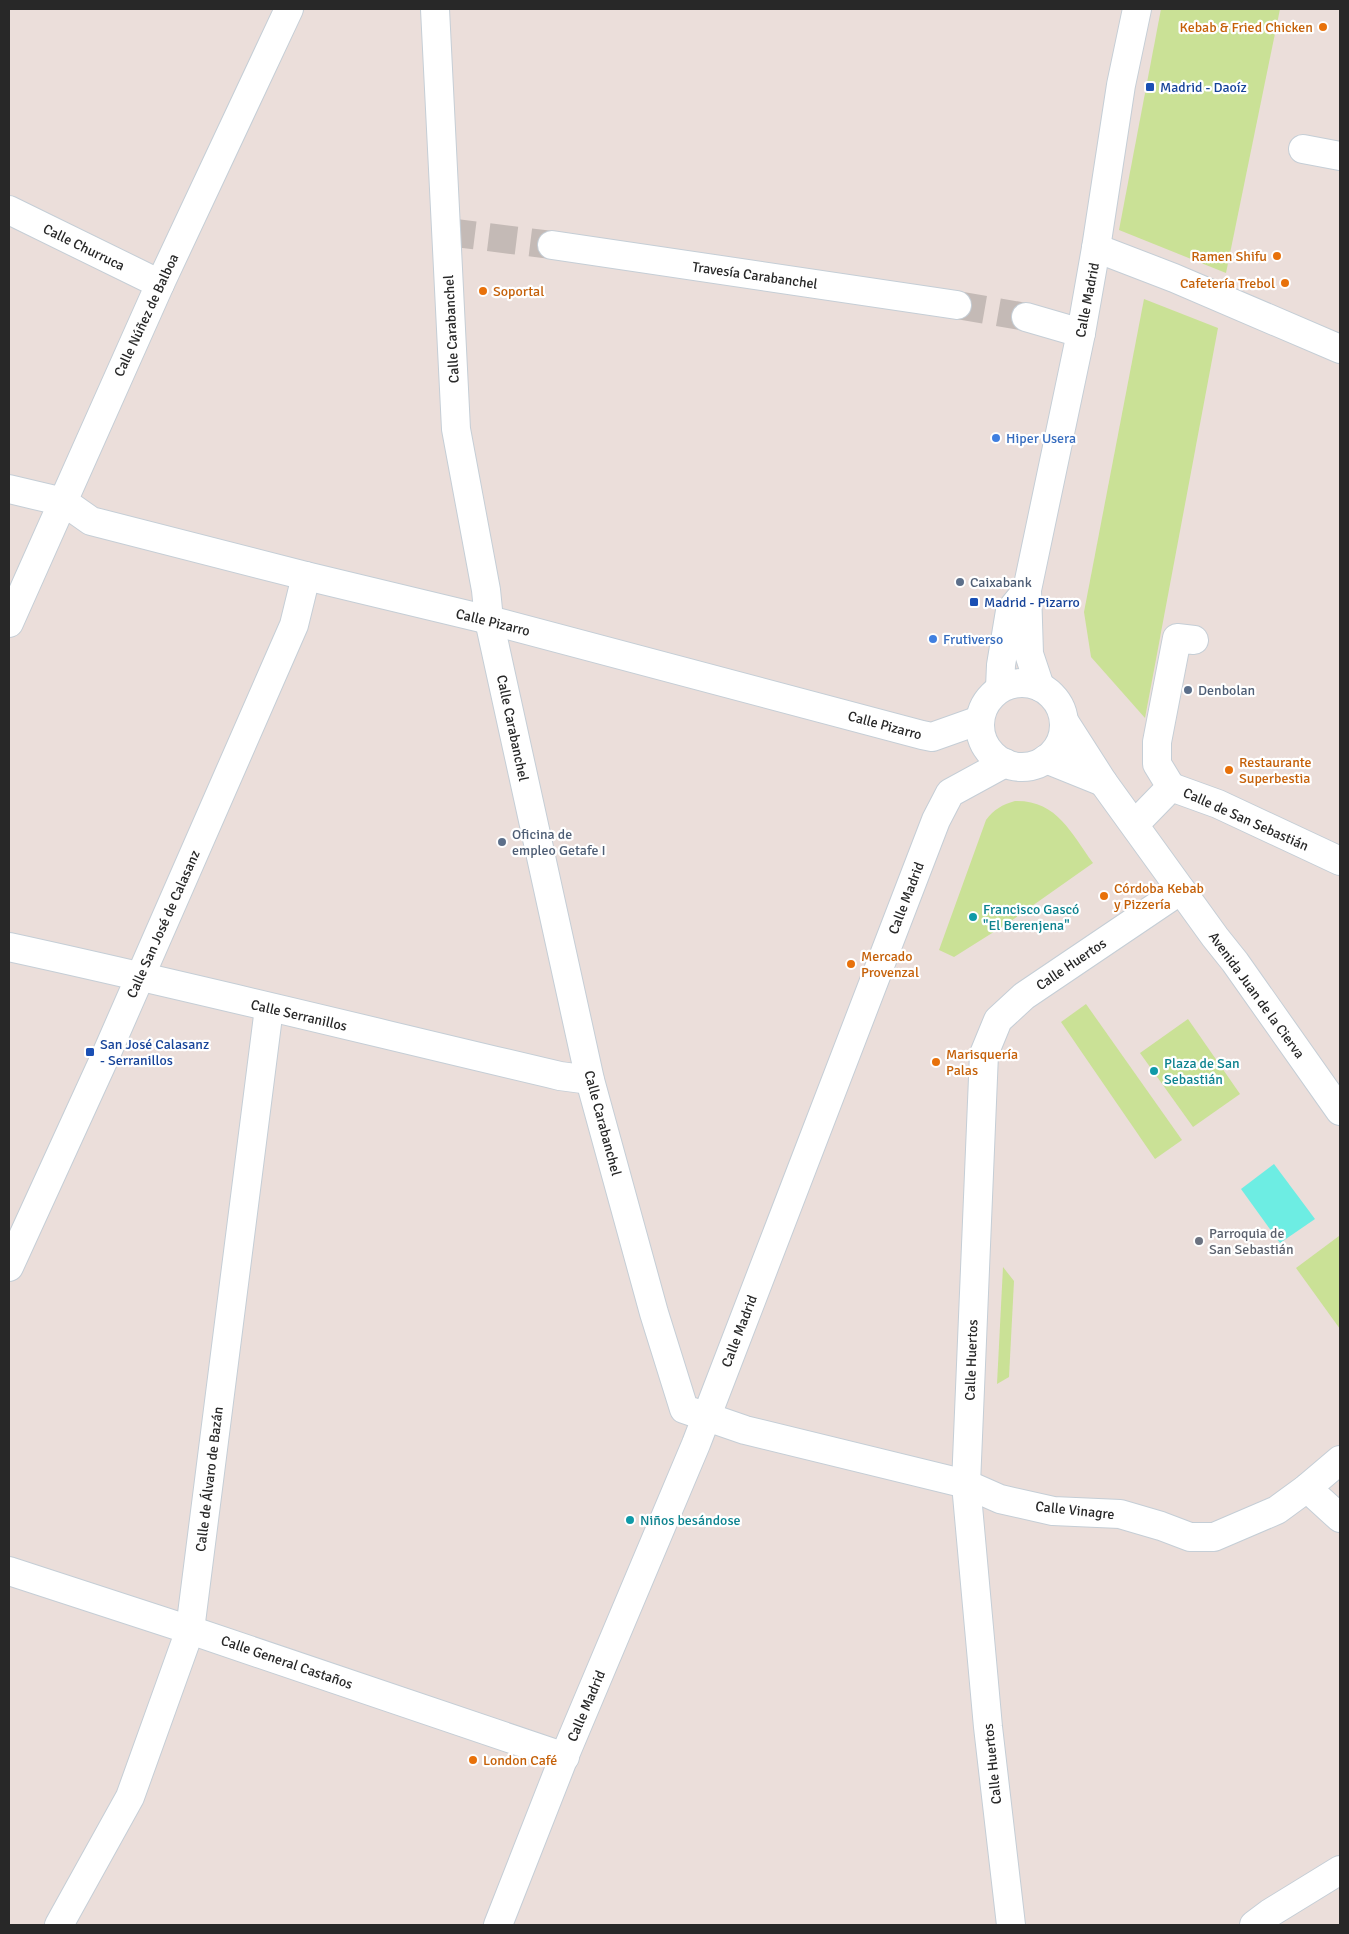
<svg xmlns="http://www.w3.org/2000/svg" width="1349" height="1934" font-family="Signika,sans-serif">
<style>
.green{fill:#cae196}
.water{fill:#6dede3}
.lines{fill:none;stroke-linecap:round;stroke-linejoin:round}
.minor-tunnel{stroke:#c4bab6;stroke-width:28;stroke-dasharray:28 14;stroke-linecap:butt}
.minor-casing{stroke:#c5ced6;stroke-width:30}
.minor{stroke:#fff;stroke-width:28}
.food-dot{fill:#e8710a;stroke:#fff;stroke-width:2}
.transit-dot{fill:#1a4fb4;stroke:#fff;stroke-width:2}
.shop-dot{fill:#3f7fe0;stroke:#fff;stroke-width:2}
.service-dot{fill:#5c6f8a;stroke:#fff;stroke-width:2}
.culture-dot{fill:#0f9aa8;stroke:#fff;stroke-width:2}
.worship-dot{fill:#6b7280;stroke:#fff;stroke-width:2}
.labels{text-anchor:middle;stroke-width:4.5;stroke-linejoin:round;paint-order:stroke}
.food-label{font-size:14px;fill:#c56008;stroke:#fff;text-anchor:start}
.transit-label{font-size:14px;fill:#164399;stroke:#fff;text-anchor:start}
.street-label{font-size:14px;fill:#282828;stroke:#fff}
.shop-label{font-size:14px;fill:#366cbe;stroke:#fff;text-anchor:start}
.service-label{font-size:14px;fill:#4e5e75;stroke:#fff;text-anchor:start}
.culture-label{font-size:14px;fill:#0d838f;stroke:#fff;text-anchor:start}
.worship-label{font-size:14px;fill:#5b616d;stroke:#fff;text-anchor:start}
</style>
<rect width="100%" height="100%" fill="#ebdeda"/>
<g class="green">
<path d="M 1161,9 L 1280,9 L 1226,273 L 1119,230 Z"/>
<path d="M 1144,299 L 1218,328 L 1145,718 L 1091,657 L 1084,612 Z"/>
<path d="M 1015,801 C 1057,800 1071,833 1093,863 L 1008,923 L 954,957 L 939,950 L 986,820 C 994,809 1002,805 1015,801 Z"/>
<path d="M 1086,1004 L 1182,1140 L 1155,1159 L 1061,1022 Z"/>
<path d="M 1188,1019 L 1240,1094 L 1193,1127 L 1140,1053 Z"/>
<path d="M 1339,1236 L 1340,1238 L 1340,1329 L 1296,1268 Z"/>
<path d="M 1003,1267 L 1014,1281 L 1009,1377 L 997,1384 Z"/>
</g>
<path class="water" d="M 1274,1164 L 1315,1219 L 1280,1243 L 1241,1189 Z"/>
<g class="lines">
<g class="minor-tunnel">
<path d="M 447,232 L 552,245"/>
<path d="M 957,305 L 1026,317"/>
</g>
<defs>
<g id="minor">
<path d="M 435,9 L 456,429 L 486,590 L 489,620 L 590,1080 L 654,1313 L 684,1409 L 745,1430 L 966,1484 L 1000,1499 L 1053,1511 L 1120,1514 L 1161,1526 L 1190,1537 L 1214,1537 L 1277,1510 L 1307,1488 L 1340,1460"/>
<path d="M 1303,149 L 1340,156"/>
<path d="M 9,210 L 160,284"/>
<path d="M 552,245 L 957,305"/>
<path d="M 1096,248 L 1174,278 L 1340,349"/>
<path d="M 1026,317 L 1081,333"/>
<path d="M 9,489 L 64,502 L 91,521 L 306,576 L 489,620 L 922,735 L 932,737 L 980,720"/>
<path d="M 9,623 L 160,284 L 289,9"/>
<circle cx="1022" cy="725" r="42"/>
<path d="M 1040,687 L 1029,654 L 1027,590 L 1081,333 L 1096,248 L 1121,85 L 1137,9"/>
<path d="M 1000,688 L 1001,665 L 1010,611 L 1027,590"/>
<path d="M 1064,721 L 1103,782 L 1215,937 L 1235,962 L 1340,1111"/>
<path d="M 1046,759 L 1103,782"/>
<path d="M 1171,787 L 1218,804 L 1340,861"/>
<path d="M 1171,787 L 1157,764 L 1157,742 L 1177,638 L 1194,640"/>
<path d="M 1135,824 L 1171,787"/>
<path d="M 9,947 C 193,987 377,1033 560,1076 L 590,1080"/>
<path d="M 9,1267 L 105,1057 L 294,625 L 306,576"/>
<path d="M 1307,1488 L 1340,1518"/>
<path d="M 9,1571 L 190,1630 L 565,1757"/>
<path d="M 59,1925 L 130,1797 L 190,1630 L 269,1008"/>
<path d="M 498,1925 L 562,1762 L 696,1444 L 936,820 L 950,793 L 1005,763"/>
<path d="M 1011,1925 L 988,1727 L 966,1484 L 984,1054 L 998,1020 L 1024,996 L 1181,890"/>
<path d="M 1254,1925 L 1270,1913 L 1340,1870"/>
</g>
</defs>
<use href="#minor" class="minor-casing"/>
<use href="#minor" class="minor"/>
</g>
<g class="food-dot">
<circle cx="1323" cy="27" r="5"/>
<circle cx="1277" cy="256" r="5"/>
<circle cx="1285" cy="283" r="5"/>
<circle cx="483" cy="291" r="5"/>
<circle cx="1229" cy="770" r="5"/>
<circle cx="1104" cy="896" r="5"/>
<circle cx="851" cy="964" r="5"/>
<circle cx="936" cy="1062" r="5"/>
<circle cx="473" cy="1760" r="5"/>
</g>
<g class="transit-dot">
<rect x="1145" y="82" width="10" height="10" rx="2.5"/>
<rect x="969" y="597" width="10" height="10" rx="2.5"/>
<rect x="85" y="1047" width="10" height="10" rx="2.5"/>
</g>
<g class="shop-dot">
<circle cx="996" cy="438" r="5"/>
<circle cx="933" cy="639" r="5"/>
</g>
<g class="service-dot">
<circle cx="960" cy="582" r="5"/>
<circle cx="1188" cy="690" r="5"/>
<circle cx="502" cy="842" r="5"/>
</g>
<g class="culture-dot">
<circle cx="973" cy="917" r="5"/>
<circle cx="1154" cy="1071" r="5"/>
<circle cx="630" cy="1520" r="5"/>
</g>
<circle class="worship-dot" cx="1199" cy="1241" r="5"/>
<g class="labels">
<g class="food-label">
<text x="1313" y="32" text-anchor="end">Kebab &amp; Fried Chicken</text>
<text x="1267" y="261" text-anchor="end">Ramen Shifu</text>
<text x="1275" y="288" text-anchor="end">Cafetería Trebol</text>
<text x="493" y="296">Soportal</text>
<text x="1239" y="767">Restaurante<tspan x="1239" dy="16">Superbestia</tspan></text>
<text x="1114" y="893">Córdoba Kebab<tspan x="1114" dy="16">y Pizzería</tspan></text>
<text x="861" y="961">Mercado<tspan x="861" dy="16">Provenzal</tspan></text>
<text x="946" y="1059">Marisquería<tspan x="946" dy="16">Palas</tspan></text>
<text x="483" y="1765">London Café</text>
</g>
<g class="transit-label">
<text x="1160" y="92">Madrid - Daoíz</text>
<text x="984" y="607">Madrid - Pizarro</text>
<text x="100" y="1049">San José Calasanz<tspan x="100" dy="16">- Serranillos</tspan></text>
</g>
<g class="street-label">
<text transform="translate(84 247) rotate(26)" y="5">Calle Churruca</text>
<text transform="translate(755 275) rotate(8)" y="5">Travesía Carabanchel</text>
<text transform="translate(1087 300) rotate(-79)" y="5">Calle Madrid</text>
<text transform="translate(146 315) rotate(-65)" y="5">Calle Núñez de Balboa</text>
<text transform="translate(451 329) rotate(-93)" y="5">Calle Carabanchel</text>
<text transform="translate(493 622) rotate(14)" y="5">Calle Pizarro</text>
<text transform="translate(885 725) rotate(15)" y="5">Calle Pizarro</text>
<text transform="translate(513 728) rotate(78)" y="5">Calle Carabanchel</text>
<text transform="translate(1246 819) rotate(24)" y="5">Calle de San Sebastián</text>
<text transform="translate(906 898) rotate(-69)" y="5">Calle Madrid</text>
<text transform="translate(163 924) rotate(-66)" y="5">Calle San José de Calasanz</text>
<text transform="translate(1071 964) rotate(-34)" y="5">Calle Huertos</text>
<text transform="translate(1257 995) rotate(54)" y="5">Avenida Juan de la Cierva</text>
<text transform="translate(299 1015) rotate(13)" y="5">Calle Serranillos</text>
<text transform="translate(603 1123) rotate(75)" y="5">Calle Carabanchel</text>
<text transform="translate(739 1331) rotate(-69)" y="5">Calle Madrid</text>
<text transform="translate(971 1360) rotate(-88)" y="5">Calle Huertos</text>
<text transform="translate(209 1479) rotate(-83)" y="5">Calle de Álvaro de Bazán</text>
<text transform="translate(1075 1510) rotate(6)" y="5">Calle Vinagre</text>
<text transform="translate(287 1662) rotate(19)" y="5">Calle General Castaños</text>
<text transform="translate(586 1706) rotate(-67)" y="5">Calle Madrid</text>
<text transform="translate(992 1764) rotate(-96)" y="5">Calle Huertos</text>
</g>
<g class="shop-label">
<text x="1006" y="443">Hiper Usera</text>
<text x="943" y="644">Frutiverso</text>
</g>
<g class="service-label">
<text x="970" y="587">Caixabank</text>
<text x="1198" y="695">Denbolan</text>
<text x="512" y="839">Oficina de<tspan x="512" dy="16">empleo Getafe I</tspan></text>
</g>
<g class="culture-label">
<text x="983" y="914">Francisco Gascó<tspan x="983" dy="16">"El Berenjena"</tspan></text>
<text x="1164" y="1068">Plaza de San<tspan x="1164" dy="16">Sebastián</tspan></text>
<text x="640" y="1525">Niños besándose</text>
</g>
<g class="worship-label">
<text x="1209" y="1238">Parroquia de<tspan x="1209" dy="16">San Sebastián</tspan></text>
</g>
</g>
<rect width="1349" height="1934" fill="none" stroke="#282828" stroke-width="20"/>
</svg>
